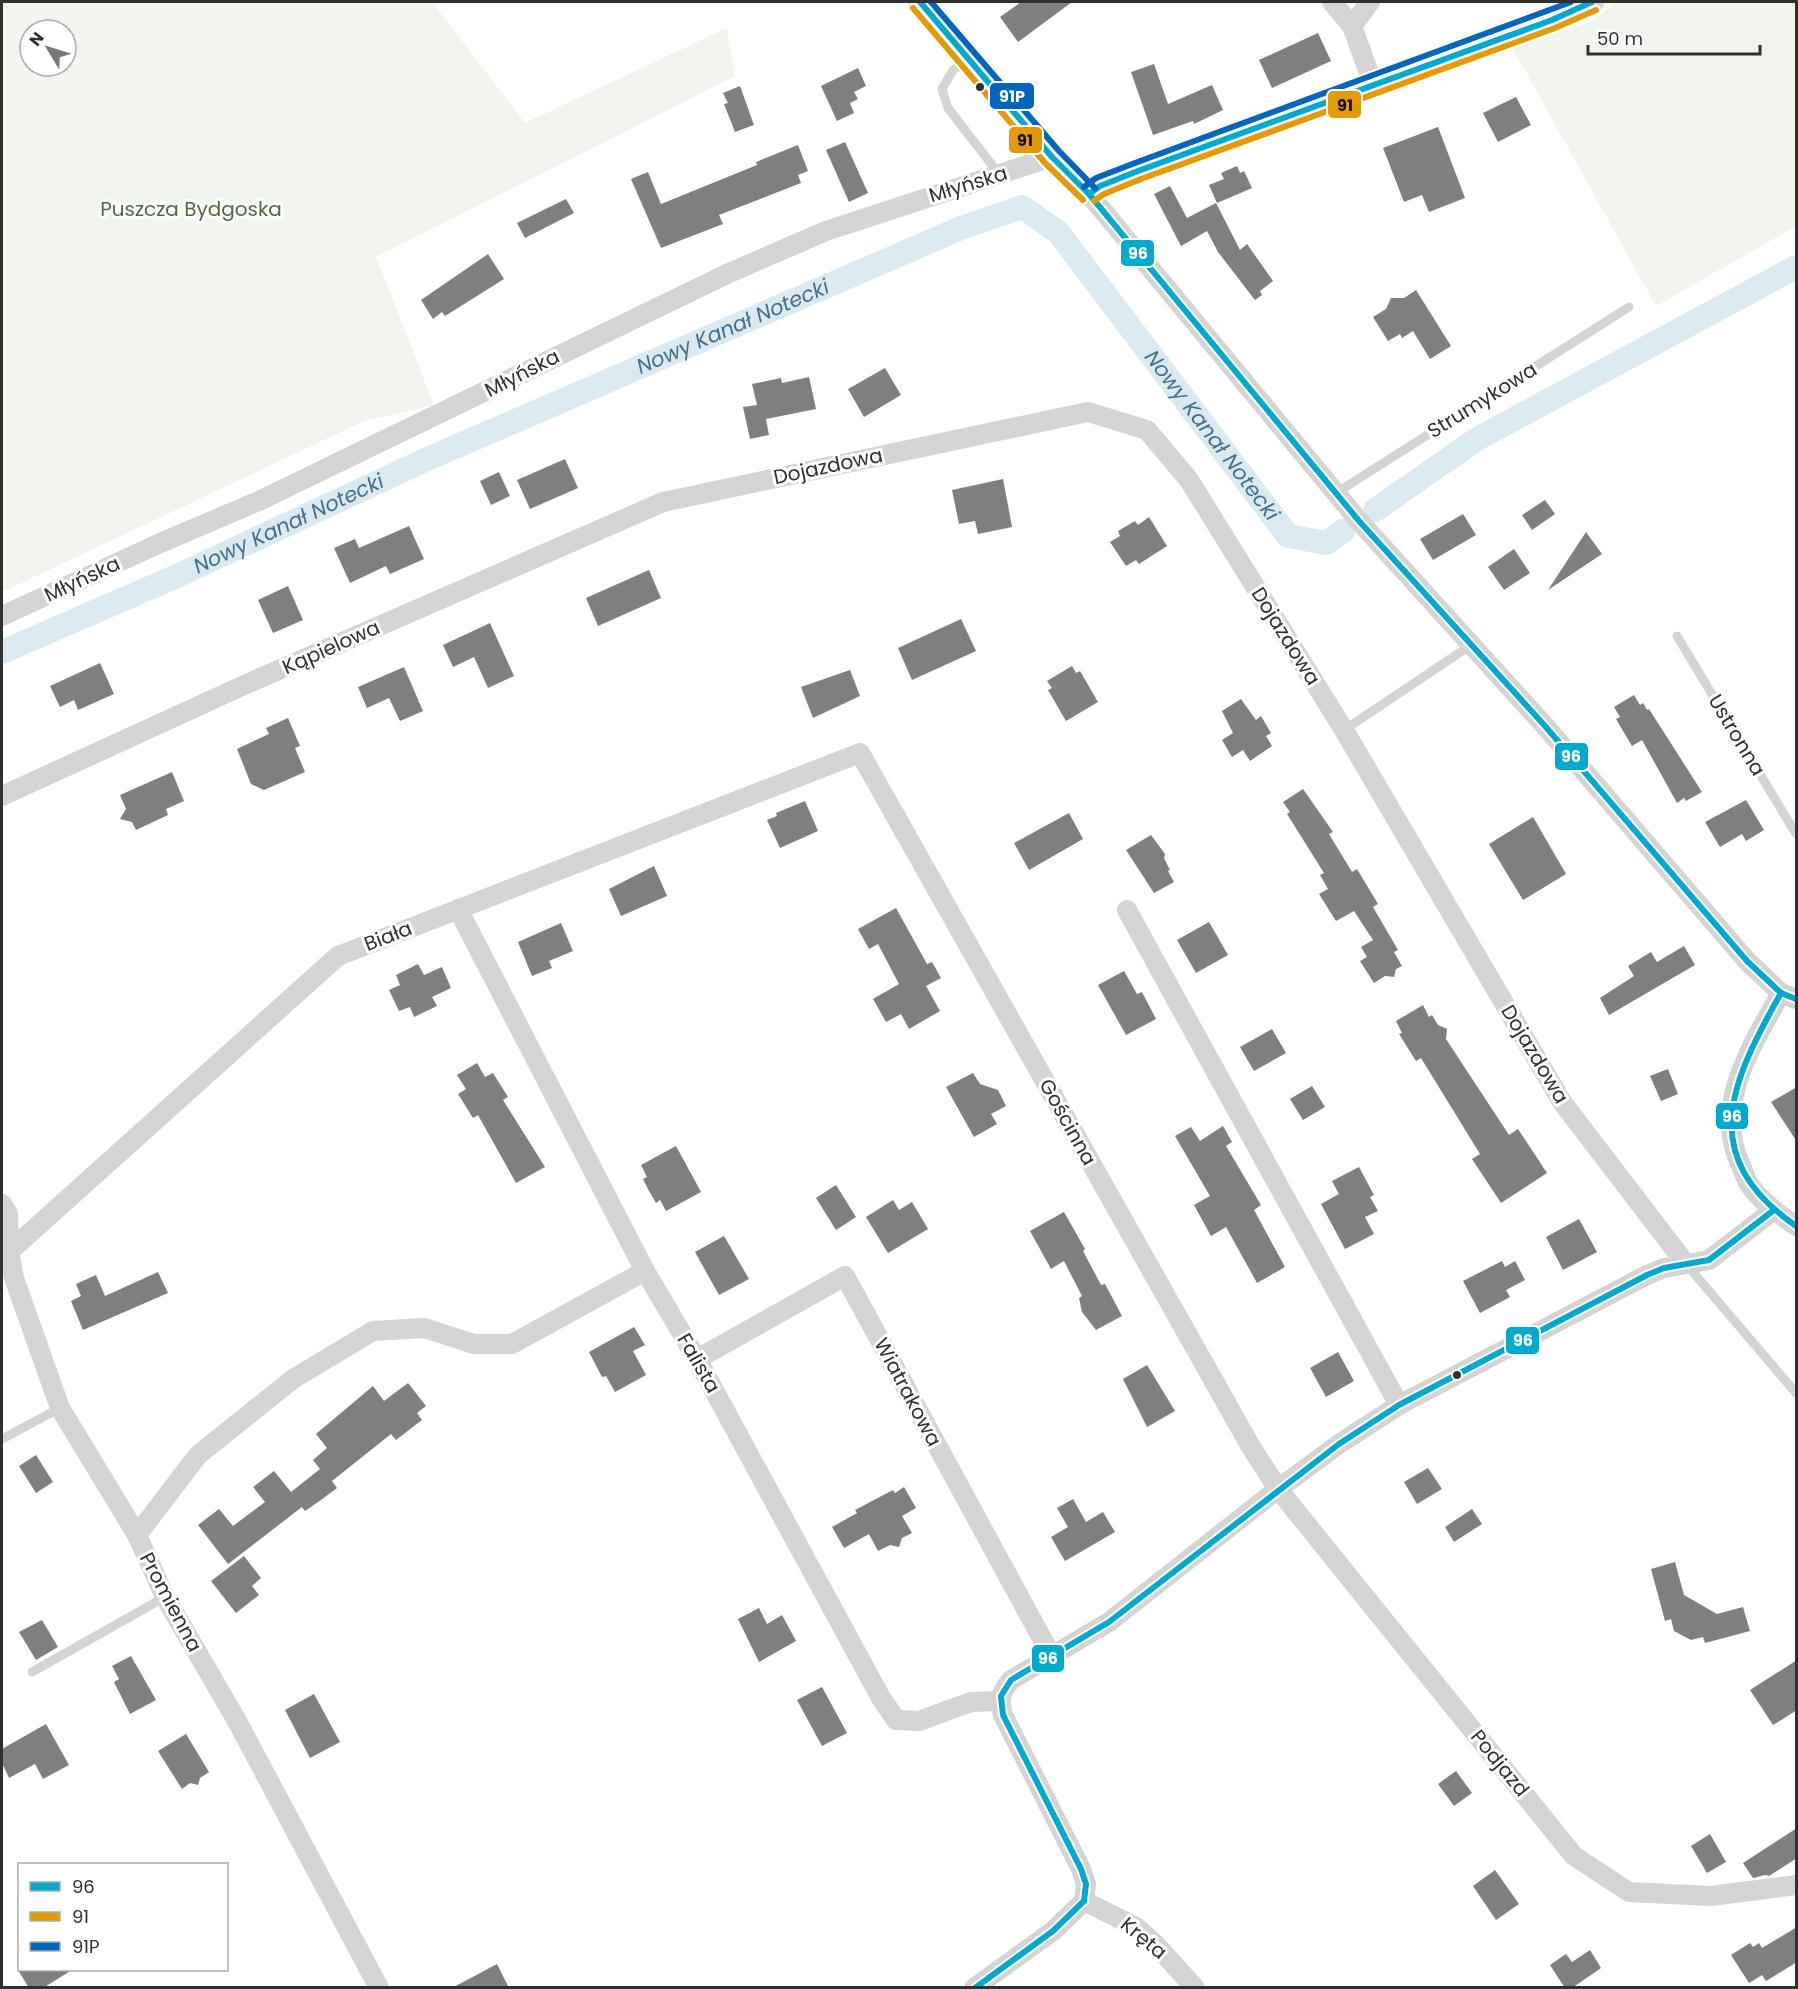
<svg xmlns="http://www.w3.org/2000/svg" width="1798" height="1989" font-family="Poppins,sans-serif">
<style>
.green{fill:#f1f5ed;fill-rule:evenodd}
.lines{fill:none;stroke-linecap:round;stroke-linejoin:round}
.canal{stroke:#dbe9f0;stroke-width:24}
.building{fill:#7f7f7f}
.service{stroke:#d4d4d4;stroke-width:9}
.minor{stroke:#d4d4d4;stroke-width:20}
.tertiary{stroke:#d4d4d4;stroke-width:24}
.bus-1-casing{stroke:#fff;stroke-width:10}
.bus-2-casing{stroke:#fff;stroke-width:10}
.bus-3-casing{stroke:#fff;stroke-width:10}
.bus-1{stroke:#00a9ce;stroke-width:6}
.bus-2{stroke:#e39a05;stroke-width:6}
.bus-3{stroke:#0065bd;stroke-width:6}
.bus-dot{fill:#303030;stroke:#fff;stroke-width:2}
.labels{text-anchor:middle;stroke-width:6;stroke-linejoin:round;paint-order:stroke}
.street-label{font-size:20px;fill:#303030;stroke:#fff}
.park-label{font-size:20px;fill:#53693f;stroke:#fff}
.water-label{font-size:21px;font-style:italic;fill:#42718e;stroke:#fff}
.line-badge{stroke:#fff;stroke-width:2}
.badge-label{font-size:16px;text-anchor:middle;font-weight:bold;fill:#fff}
.pale-badge-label{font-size:16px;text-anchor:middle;font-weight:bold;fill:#111}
</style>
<rect width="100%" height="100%" fill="#fff"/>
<g class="green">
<path d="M 2,2 L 432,2 L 525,123 L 727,28 L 735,76 L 376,257 L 434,405 L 364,421 L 2,592 ZM 30,30 L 66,30 L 66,66 L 30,66 Z"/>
<path d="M 1617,2 L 1796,2 L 1796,226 L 1656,306 L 1512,47 L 1590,22 Z"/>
</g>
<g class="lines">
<g class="canal">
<path d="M 1375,510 L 1477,439 L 1796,267"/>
<path id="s1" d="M 2,652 L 177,576 L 425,460 L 961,228 L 1022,207 L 1058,232 L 1288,536 L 1326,543 L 1343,531"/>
</g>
</g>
<g class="building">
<path d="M 1021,2 L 1072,2 L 1018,42 L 1000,17 Z"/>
<path d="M 1318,33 L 1331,61 L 1272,88 L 1259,60 Z"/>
<path d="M 1154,64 L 1168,104 L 1212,85 L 1223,110 L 1194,124 L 1193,121 L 1153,135 L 1131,72 Z"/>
<path d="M 858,68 L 866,86 L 854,92 L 858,99 L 850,103 L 854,113 L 837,121 L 821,86 Z"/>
<path d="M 740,86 L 754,125 L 735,132 L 724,104 L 728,103 L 723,93 Z"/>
<path d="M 1516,97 L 1531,125 L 1498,142 L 1483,113 Z"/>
<path d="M 1438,127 L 1465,198 L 1429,212 L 1422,195 L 1404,202 L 1383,148 Z"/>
<path d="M 845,142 L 868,193 L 849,202 L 826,150 Z"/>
<path d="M 798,145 L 808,171 L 798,175 L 801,183 L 719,215 L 723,224 L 661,248 L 631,179 L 648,172 L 661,204 L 757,165 L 756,162 Z"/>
<path d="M 1237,166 L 1240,173 L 1244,171 L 1252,188 L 1217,203 L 1209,185 L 1224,179 L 1221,173 Z"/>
<path d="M 1170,186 L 1187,218 L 1216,203 L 1240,250 L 1247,244 L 1273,281 L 1260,291 L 1262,295 L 1255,300 L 1218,252 L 1207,231 L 1181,246 L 1154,194 Z"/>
<path d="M 566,199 L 574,213 L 525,238 L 517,223 Z"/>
<path d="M 488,254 L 504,279 L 445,316 L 442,312 L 433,319 L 421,300 Z"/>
<path d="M 1416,290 L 1451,346 L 1430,359 L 1413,331 L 1402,338 L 1400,334 L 1388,341 L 1373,317 L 1386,309 L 1391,298 L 1404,298 Z"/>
<path d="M 885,368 L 901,395 L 864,417 L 848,389 Z"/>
<path d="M 809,377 L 816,409 L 766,419 L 769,435 L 750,439 L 743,407 L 757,405 L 752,384 L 781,378 L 782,383 Z"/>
<path d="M 565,459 L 578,488 L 530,509 L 517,480 Z"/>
<path d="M 499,472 L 510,496 L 491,505 L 480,481 Z"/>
<path d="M 1003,479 L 1012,527 L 978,534 L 975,521 L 959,524 L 952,490 Z"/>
<path d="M 1545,500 L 1555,514 L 1532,530 L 1522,515 Z"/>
<path d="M 1463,514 L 1476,535 L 1433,560 L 1420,539 Z"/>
<path d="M 1149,517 L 1167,546 L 1139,564 L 1136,560 L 1126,566 L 1110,542 L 1120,536 L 1118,531 L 1135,521 L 1138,525 Z"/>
<path d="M 409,526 L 424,559 L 390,574 L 386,566 L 350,583 L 334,548 L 355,539 L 359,548 Z"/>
<path d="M 1586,532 L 1602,554 L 1548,590 Z"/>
<path d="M 1514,549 L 1530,573 L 1504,590 L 1488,567 Z"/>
<path d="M 649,570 L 661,598 L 598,626 L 586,598 Z"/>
<path d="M 288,586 L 303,620 L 273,633 L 258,600 Z"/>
<path d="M 961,619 L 976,651 L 912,680 L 898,648 Z"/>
<path d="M 490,623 L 514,676 L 488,688 L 474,657 L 453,667 L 443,645 Z"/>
<path d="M 100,663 L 114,694 L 78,710 L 74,700 L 60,707 L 50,686 Z"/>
<path d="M 1072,666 L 1076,673 L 1080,671 L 1098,702 L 1066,721 L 1048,690 L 1052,688 L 1047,681 Z"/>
<path d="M 404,667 L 423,711 L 400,721 L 389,698 L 367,708 L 358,687 Z"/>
<path d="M 850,670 L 860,696 L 813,718 L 801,687 Z"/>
<path d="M 1634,695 L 1640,705 L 1643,703 L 1647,710 L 1649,709 L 1702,792 L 1686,801 L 1684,798 L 1677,803 L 1642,740 L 1632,746 L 1616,719 L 1620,717 L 1614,707 Z"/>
<path d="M 1241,699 L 1256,720 L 1261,716 L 1271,733 L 1266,736 L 1272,746 L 1250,761 L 1243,750 L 1232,757 L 1222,740 L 1233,733 L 1222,711 Z"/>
<path d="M 288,718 L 300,746 L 295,748 L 305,772 L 264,790 L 251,784 L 237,749 L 269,734 L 266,728 Z"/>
<path d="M 172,772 L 184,801 L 166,809 L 168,815 L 136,830 L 132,822 L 120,819 L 126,809 L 120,795 Z"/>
<path d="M 1303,789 L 1333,832 L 1329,834 L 1352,872 L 1357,869 L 1378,904 L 1373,907 L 1398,950 L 1394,952 L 1402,966 L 1396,969 L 1394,977 L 1385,976 L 1374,983 L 1360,961 L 1367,957 L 1361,947 L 1373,940 L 1354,911 L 1336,921 L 1319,894 L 1328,889 L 1320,875 L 1324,873 L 1287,814 L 1290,812 L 1283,802 Z"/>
<path d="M 1746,800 L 1764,830 L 1746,841 L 1742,834 L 1720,847 L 1705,822 Z"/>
<path d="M 805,801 L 818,831 L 780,848 L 767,820 L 777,816 L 776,813 Z"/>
<path d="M 1069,813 L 1083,839 L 1029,870 L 1014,843 Z"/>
<path d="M 1533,817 L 1566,874 L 1523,900 L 1489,844 Z"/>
<path d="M 1151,835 L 1165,854 L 1164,858 L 1170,870 L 1168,871 L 1174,882 L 1154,893 L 1126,850 Z"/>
<path d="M 654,866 L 667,896 L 621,916 L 609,889 Z"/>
<path d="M 896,908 L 927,964 L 932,962 L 941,978 L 926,986 L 940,1011 L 909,1029 L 901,1014 L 886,1022 L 873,999 L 899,984 L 878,944 L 869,949 L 858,929 Z"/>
<path d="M 1209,922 L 1228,955 L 1196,973 L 1177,940 Z"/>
<path d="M 561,923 L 573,951 L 549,961 L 552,968 L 532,976 L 518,942 Z"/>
<path d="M 1684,946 L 1695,965 L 1609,1015 L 1600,998 L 1634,976 L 1628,966 L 1651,952 L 1657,962 Z"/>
<path d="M 418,964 L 424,975 L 442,967 L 451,988 L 432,997 L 437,1006 L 414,1017 L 410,1007 L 399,1011 L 389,990 L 400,985 L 396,975 Z"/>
<path d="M 1124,971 L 1137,994 L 1142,992 L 1156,1019 L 1126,1035 L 1098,985 Z"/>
<path d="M 1423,1005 L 1429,1017 L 1432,1015 L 1438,1025 L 1447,1029 L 1446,1039 L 1509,1135 L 1518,1129 L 1547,1173 L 1501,1203 L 1472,1159 L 1480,1154 L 1421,1058 L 1416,1061 L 1399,1034 L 1402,1033 L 1396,1021 Z"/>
<path d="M 1272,1029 L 1286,1053 L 1254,1071 L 1240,1047 Z"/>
<path d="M 477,1063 L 485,1077 L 493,1073 L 508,1097 L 503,1100 L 545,1167 L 516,1183 L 478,1115 L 473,1118 L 458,1094 L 466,1089 L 457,1075 Z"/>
<path d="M 1668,1069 L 1678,1094 L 1661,1101 L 1650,1076 Z"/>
<path d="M 973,1073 L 980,1084 L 998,1090 L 1006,1106 L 991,1114 L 997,1124 L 974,1137 L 946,1087 Z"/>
<path d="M 1312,1086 L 1325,1107 L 1303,1120 L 1290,1099 Z"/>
<path d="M 1797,1087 L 1797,1142 L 1771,1102 Z"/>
<path d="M 1223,1126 L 1232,1142 L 1226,1146 L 1261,1205 L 1254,1210 L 1285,1267 L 1257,1283 L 1226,1227 L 1211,1236 L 1194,1205 L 1210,1196 L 1175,1136 L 1191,1127 L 1200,1141 Z"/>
<path d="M 676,1146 L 701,1192 L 666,1211 L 660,1200 L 656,1203 L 649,1191 L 643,1179 L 647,1177 L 641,1165 Z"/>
<path d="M 1359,1167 L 1374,1195 L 1370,1197 L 1378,1211 L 1365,1217 L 1374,1234 L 1345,1249 L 1321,1204 L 1339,1194 L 1332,1181 Z"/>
<path d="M 836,1185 L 856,1217 L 836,1230 L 816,1198 Z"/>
<path d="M 893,1200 L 899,1210 L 912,1202 L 928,1229 L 888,1253 L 866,1217 Z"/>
<path d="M 1064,1212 L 1085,1249 L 1083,1251 L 1101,1285 L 1105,1284 L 1122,1316 L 1096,1330 L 1082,1312 L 1079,1298 L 1082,1296 L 1064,1261 L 1051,1269 L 1030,1231 Z"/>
<path d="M 1579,1219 L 1597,1252 L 1563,1270 L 1546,1237 Z"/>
<path d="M 724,1236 L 749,1279 L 719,1295 L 695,1252 Z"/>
<path d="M 1502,1261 L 1505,1267 L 1515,1261 L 1525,1280 L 1506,1290 L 1510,1297 L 1480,1313 L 1463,1281 Z"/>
<path d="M 158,1272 L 168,1293 L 83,1330 L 71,1301 L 81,1296 L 76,1284 L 96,1275 L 105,1296 Z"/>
<path d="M 634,1327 L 645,1345 L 633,1351 L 646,1375 L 615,1392 L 606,1376 L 602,1377 L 589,1352 Z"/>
<path d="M 1338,1352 L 1354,1381 L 1326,1397 L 1310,1368 Z"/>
<path d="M 1147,1365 L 1175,1411 L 1147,1427 L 1123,1379 Z"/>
<path d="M 408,1383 L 426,1406 L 417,1413 L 422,1420 L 396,1440 L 391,1434 L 332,1481 L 337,1488 L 321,1500 L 305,1511 L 302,1507 L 228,1564 L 198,1525 L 219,1509 L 233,1526 L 265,1502 L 253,1487 L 274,1471 L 291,1492 L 320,1469 L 313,1460 L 327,1448 L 316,1434 L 373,1386 L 384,1401 Z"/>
<path d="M 36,1455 L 53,1482 L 36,1493 L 19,1466 Z"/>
<path d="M 1428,1468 L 1442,1489 L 1417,1504 L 1404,1482 Z"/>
<path d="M 904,1487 L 916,1508 L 902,1516 L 912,1533 L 902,1538 L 899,1547 L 890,1545 L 878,1551 L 869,1534 L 844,1548 L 832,1527 L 857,1513 L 855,1510 L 893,1490 L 895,1493 Z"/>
<path d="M 1073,1499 L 1086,1522 L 1103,1512 L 1115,1532 L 1065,1561 L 1051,1537 L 1068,1527 L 1057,1508 Z"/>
<path d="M 1472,1509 L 1482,1524 L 1454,1542 L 1445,1527 Z"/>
<path d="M 244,1556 L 261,1578 L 252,1586 L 259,1595 L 236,1613 L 211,1581 Z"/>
<path d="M 1675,1562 L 1684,1595 L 1717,1614 L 1743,1607 L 1750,1631 L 1705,1643 L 1703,1637 L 1691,1640 L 1674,1631 L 1671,1619 L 1665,1621 L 1651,1569 Z"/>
<path d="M 759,1608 L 767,1624 L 782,1615 L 796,1641 L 759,1662 L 738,1619 Z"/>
<path d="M 42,1620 L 58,1647 L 36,1660 L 19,1632 Z"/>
<path d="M 131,1656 L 156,1700 L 130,1714 L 114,1682 L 119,1679 L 112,1666 Z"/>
<path d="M 1797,1660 L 1797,1710 L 1773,1725 L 1750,1690 Z"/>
<path d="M 822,1687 L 847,1733 L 822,1746 L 797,1700 Z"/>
<path d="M 314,1694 L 340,1742 L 310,1758 L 285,1710 Z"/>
<path d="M 46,1724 L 69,1765 L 43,1779 L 35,1764 L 9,1778 L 2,1763 L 2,1749 Z"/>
<path d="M 186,1734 L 209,1772 L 200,1778 L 198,1785 L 190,1783 L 182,1789 L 158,1751 Z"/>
<path d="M 1456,1771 L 1472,1793 L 1454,1806 L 1438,1784 Z"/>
<path d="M 1797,1828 L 1797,1858 L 1769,1876 L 1765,1875 L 1753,1878 L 1743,1863 Z"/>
<path d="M 1710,1834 L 1726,1862 L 1707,1873 L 1691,1846 Z"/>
<path d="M 1495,1870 L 1519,1904 L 1496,1920 L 1473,1886 Z"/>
<path d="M 1797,1927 L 1797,1962 L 1766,1981 L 1762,1975 L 1749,1983 L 1731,1955 L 1750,1943 L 1753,1947 L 1759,1943 L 1762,1948 Z"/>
<path d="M 1590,1950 L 1601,1968 L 1572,1988 L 1565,1988 L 1550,1965 L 1566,1954 L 1572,1962 Z"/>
<path d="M 497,1964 L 509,1988 L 452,1988 Z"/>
<path d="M 18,1970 L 72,1970 L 43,1988 L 29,1988 Z"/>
</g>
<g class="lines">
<g class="service">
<path d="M 967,61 L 953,70 L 942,89 L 948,108 L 999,174"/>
<path d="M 1336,493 L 1629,307"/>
<path d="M 1677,636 L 1796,834"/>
<path d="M 1344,730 L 1471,645"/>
<path d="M 1686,1264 L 1796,1393"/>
<path d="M 2,1439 L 60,1408"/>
<path d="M 32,1672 L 165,1597"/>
</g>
<g class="minor">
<path d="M 1332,2 L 1352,26"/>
<path d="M 1370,2 L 1352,26 L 1373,84"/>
<path d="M 1089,194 L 1359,521 L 1545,726 L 1747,961 L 1781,993 L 1796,999"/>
<path d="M 2,616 L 158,544 L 261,500 L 729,273 L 826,231 L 1052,157"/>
<path d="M 2,796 L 242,686 L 663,502 L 1088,412 L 1147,430 L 1189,480 L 1344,730 L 1562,1102 L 1686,1264"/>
<path d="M 458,909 L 645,1271 L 697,1359 L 881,1698 L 896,1720 L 919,1721 L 971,1702 L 999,1701"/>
<path d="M 1127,910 L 1399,1405"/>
<path d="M 1781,993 C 1752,1046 1712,1105 1741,1166 C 1744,1173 1746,1181 1751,1187 C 1763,1203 1780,1215 1796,1226"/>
<path d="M 2,1204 L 8,1214 L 9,1251 L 14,1278 L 60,1408 L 137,1535 L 165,1597 L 237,1721 L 379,1988"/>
<path d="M 2,1258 L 338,956 L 860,753 L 1251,1447 L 1278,1489 L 1574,1856 L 1629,1892 L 1711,1896 L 1796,1885"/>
<path d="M 697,1359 L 845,1276 L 1052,1657"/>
<path d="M 137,1535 L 198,1455 L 293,1379 L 373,1331 L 424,1328 L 474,1344 L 512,1344 L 645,1271"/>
<path d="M 1084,1901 L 1086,1884 L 1081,1869 L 1003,1715 C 999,1699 1000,1693 1011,1680 L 1109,1622 L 1278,1489 L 1339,1444 L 1399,1405 L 1647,1275 L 1664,1268 L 1709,1260 L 1774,1210"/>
<path d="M 1084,1901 L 1136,1927 L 1156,1945 L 1195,1988"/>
<path d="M 974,1988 L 1053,1931 L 1084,1901"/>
</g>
<path class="tertiary" d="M 920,2 L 1052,157 L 1089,194 L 1100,186 L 1138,171 L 1552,20 L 1592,2"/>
<defs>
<g id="bus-1">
<path d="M 920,2 L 1052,157 L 1089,194 L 1359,521 L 1545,726 L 1747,961 L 1781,993 L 1796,999"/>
<path d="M 1089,194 L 1100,186 L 1138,171 L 1552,20 L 1592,2"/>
<path d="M 1781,993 C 1731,1082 1695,1156 1796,1226"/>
<path d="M 1084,1901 L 1086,1884 L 1081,1869 L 1003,1715 L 1001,1696 L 1011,1680 L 1109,1622 L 1339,1444 L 1399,1405 L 1647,1275 L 1664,1268 L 1709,1260 L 1774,1210"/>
<path d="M 975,1988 L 1053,1931 L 1084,1901"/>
</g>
<g id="bus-2">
<path d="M 913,8 L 1045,163 L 1083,200"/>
<path d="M 1094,201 L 1104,194 L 1141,179 L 1555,28 L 1596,10"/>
</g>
<g id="bus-3">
<path d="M 931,2 L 1059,151 L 1095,188"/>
<path d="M 1084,187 L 1096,178 L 1135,163 L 1571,2"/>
</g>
</defs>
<use href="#bus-1" class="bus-1-casing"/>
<use href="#bus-2" class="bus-2-casing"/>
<use href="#bus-3" class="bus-3-casing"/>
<use href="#bus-1" class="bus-1"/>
<use href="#bus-2" class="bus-2"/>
<use href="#bus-3" class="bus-3"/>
</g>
<g class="bus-dot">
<circle cx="980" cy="87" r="5"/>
<circle cx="1457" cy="1375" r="5"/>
</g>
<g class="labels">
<g class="street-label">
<text transform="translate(968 184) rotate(-17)" y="7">Młyńska</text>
<text transform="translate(522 373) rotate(-27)" y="7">Młyńska</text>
<text transform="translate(1482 400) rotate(-32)" y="7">Strumykowa</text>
<text transform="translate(828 466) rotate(-12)" y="7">Dojazdowa</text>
<text transform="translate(82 579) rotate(-25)" y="7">Młyńska</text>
<text transform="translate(1286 636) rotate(58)" y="7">Dojazdowa</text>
<text transform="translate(331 647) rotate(-24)" y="7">Kąpielowa</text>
<text transform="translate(1737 735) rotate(59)" y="7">Ustronna</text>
<text transform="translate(388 936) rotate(-21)" y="7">Biała</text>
<text transform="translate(1535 1054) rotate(59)" y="7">Dojazdowa</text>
<text transform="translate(1068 1122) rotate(61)" y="7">Gościnna</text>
<text transform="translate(699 1363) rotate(60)" y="7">Falista</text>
<text transform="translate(908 1392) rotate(62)" y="7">Wiatrakowa</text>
<text transform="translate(171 1602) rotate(62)" y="7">Promienna</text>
<text transform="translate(1500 1763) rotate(51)" y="7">Podjazd</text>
<text transform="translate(1144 1938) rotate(40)" y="7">Kręta</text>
</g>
<g class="park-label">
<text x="191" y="216">Puszcza Bydgoska</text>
</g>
<g class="water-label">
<text dy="7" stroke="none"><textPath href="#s1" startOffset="800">Nowy Kanał Notecki</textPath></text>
<text dy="7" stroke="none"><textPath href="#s1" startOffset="1412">Nowy Kanał Notecki</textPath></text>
<text dy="7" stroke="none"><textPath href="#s1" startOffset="314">Nowy Kanał Notecki</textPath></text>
</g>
</g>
<g class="line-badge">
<rect x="989" y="82" width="46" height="28" rx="6" fill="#0065bd"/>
<rect x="1327" y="90" width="35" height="29" rx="6" fill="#e39a05"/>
<rect x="1008" y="126" width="35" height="28" rx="6" fill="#e39a05"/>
<rect x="1120" y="239" width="35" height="28" rx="6" fill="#00a9ce"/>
<rect x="1554" y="742" width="35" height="29" rx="6" fill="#00a9ce"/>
<rect x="1715" y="1102" width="34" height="28" rx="6" fill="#00a9ce"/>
<rect x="1505" y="1326" width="35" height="29" rx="6" fill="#00a9ce"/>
<rect x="1031" y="1644" width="34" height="29" rx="6" fill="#00a9ce"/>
</g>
<g class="badge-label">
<text x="1012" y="102">91P</text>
<text x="1138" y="259">96</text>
<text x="1571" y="762">96</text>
<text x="1732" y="1122">96</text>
<text x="1523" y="1346">96</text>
<text x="1048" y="1664">96</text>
</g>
<g class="pale-badge-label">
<text x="1345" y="111">91</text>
<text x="1025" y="146">91</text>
</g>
<rect width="1798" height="1989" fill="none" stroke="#303030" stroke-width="6"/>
<rect x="18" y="1863" width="210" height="108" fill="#ffffff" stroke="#acacac" stroke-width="1.5"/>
<rect x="30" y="1882" width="30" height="9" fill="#00a9ce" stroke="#acacac" stroke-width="1.5"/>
<text x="72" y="1893" font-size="18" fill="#303030">96</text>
<rect x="30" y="1912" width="30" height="9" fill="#e39a05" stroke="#acacac" stroke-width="1.5"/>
<text x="72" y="1923" font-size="18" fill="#303030">91</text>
<rect x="30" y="1942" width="30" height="9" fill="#0065bd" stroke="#acacac" stroke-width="1.5"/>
<text x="72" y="1953" font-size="18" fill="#303030">91P</text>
<g transform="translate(48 48) rotate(308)"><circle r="28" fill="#ffffff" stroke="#acacac" stroke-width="1.5"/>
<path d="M0-4.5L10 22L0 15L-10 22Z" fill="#787878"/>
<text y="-9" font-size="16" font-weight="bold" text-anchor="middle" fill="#303030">N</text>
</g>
<path d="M1588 45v9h172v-9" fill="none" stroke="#303030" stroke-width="3"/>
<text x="1597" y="45" font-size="18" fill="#303030" stroke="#ffffff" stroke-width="4.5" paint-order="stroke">50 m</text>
</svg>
